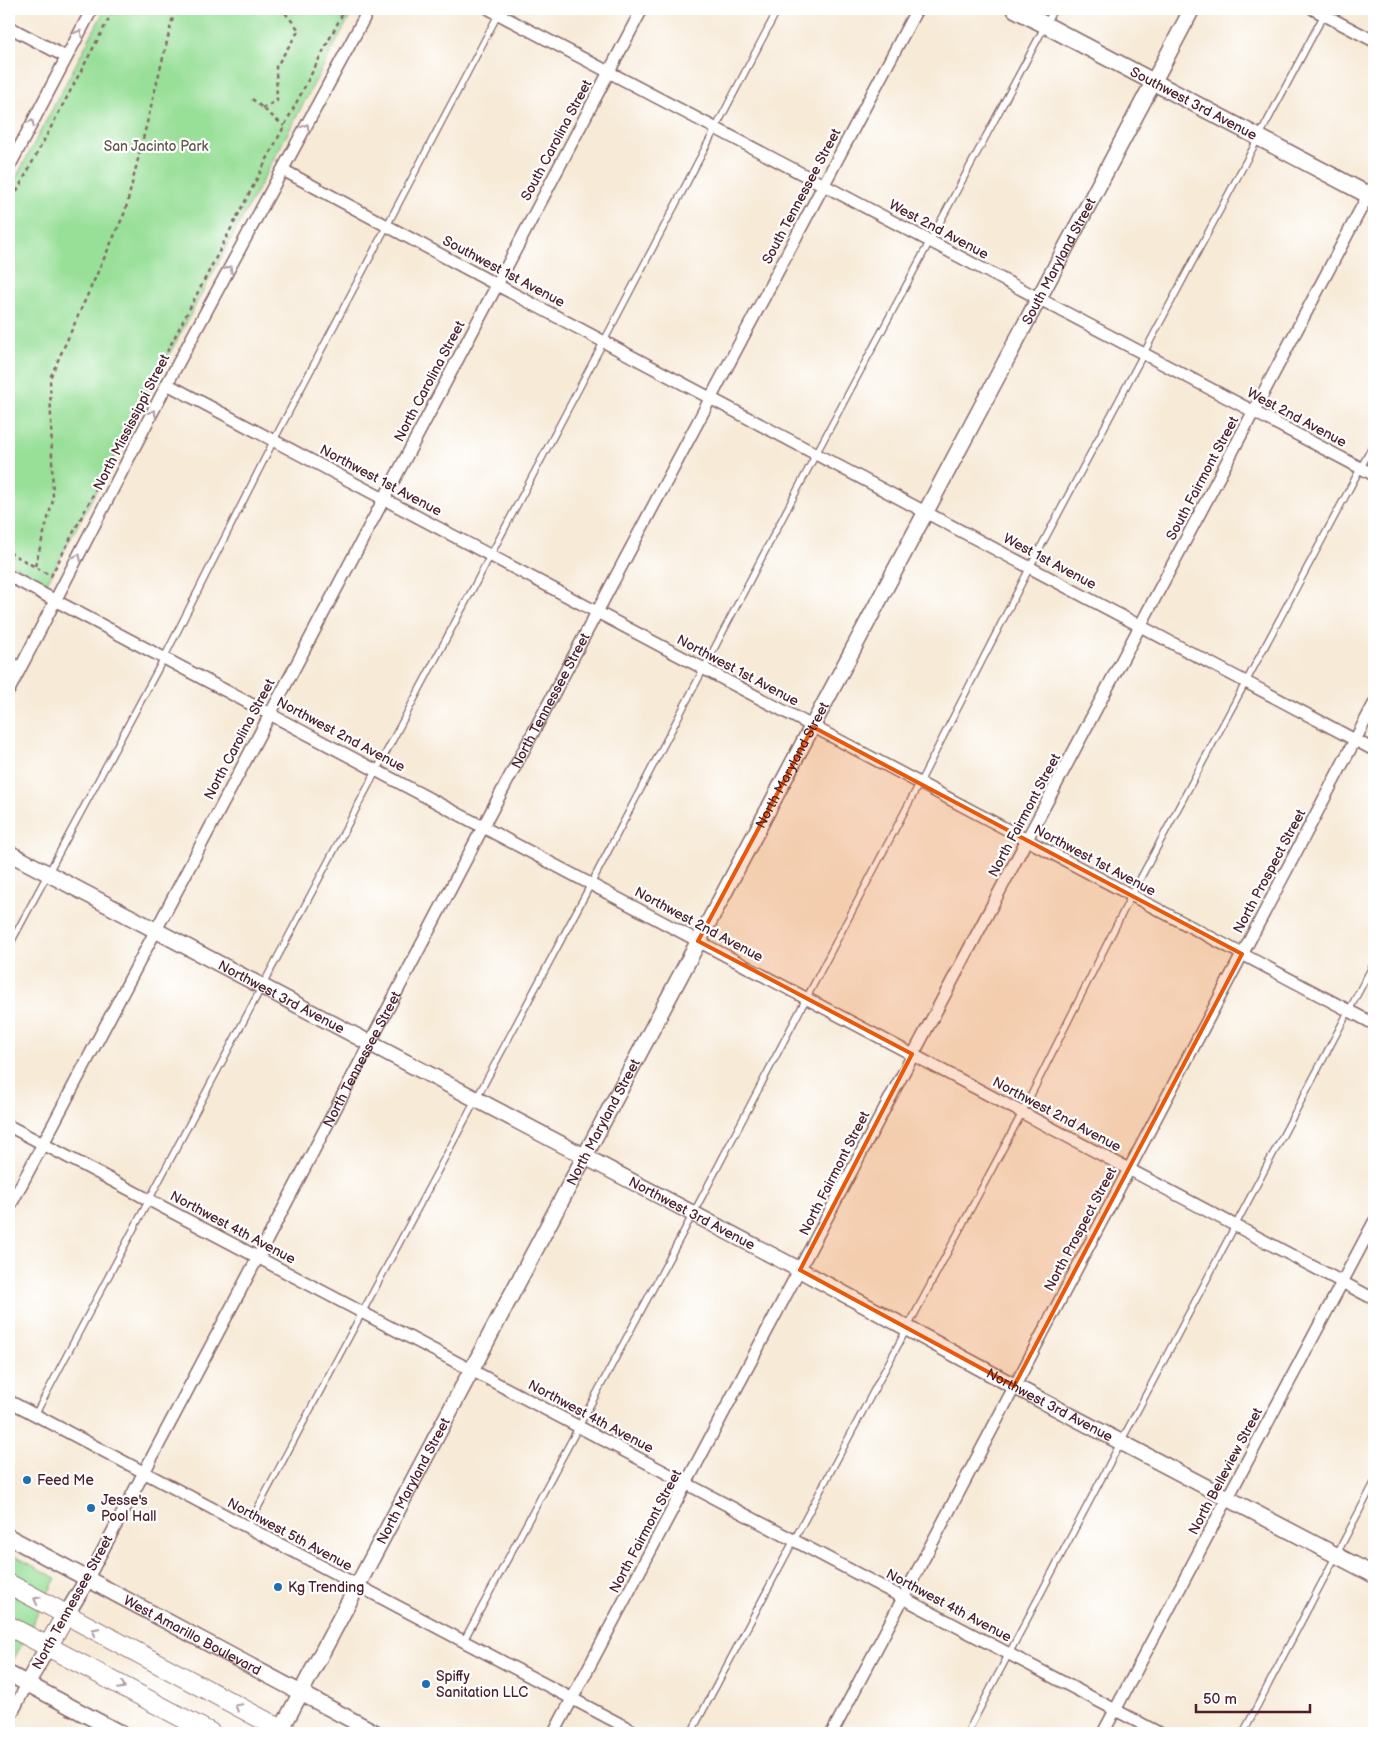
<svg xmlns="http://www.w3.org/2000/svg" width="1383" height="1742" font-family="'Balsamiq Sans',sans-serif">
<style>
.green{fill:#98df98;stroke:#717f62}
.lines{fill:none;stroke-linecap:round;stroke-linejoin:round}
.service-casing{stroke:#876667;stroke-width:8}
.minor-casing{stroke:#876667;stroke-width:14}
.tertiary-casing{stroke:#876667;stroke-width:18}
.secondary-casing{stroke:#876667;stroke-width:19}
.trunk-casing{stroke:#876667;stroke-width:21}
.path{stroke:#876667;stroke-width:2.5;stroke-dasharray:4 4;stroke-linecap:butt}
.service{stroke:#fff;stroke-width:5.5}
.minor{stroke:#fff;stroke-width:11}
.tertiary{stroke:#fff;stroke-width:15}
.secondary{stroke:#fff;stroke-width:16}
.trunk{stroke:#fff;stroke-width:19}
.oneway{stroke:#ae9aa0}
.marked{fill:#e8590c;fill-opacity:0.2;stroke:#e8590c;stroke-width:4;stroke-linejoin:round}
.poi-dot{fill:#1f6fb2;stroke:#fff;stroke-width:2}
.labels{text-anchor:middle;stroke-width:4.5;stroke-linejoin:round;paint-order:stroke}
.street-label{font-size:14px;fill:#4a1f2b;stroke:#fff}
.park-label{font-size:14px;fill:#61594c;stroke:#fff}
.poi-label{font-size:14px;fill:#4a1f2b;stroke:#fff;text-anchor:start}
</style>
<rect width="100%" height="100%" fill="#fff"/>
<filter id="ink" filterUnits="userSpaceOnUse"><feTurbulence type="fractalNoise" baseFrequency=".02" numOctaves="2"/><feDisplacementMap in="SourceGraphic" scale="10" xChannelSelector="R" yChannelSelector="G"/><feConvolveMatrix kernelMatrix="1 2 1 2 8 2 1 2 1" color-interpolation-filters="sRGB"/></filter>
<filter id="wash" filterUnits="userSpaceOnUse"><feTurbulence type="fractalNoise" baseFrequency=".0096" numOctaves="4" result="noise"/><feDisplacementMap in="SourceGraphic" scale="20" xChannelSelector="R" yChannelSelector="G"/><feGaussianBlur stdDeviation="1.12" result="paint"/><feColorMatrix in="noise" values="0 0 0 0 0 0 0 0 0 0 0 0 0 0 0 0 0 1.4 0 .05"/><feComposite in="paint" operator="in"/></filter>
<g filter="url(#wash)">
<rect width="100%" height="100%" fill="#f7ead7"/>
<g class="green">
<path d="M 105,9 L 354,9 L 47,583 L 9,563 L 9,191 Z"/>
<path d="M 9,1553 L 56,1578 L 13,1661 L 9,1659 Z"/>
</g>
</g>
<g filter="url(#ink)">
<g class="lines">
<defs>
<g id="service">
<path d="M 9,659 L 22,666"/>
<path d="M 9,946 L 164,658 L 274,440 L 501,9"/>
<path d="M 35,1415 L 604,341 L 778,9"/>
<path d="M 247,1528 L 591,884 L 816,454 L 1054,9"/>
<path d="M 463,1642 L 693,1214 L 919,784 L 1030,567 L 1327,9"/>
<path d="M 691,1733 L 1022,1113 L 1131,896 L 1374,443"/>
<path d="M 967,1733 L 1374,963"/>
<path d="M 1243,1733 L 1374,1483"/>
</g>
<g id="minor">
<path d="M 489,9 L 1374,475"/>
<path d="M 1313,9 L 1374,41"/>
<path d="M 9,27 L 66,57"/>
<path d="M 9,167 L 92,9"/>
<path d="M 283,170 L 497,285 L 1374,750"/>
<path d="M 167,384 L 1374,1024"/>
<path d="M 9,576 L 1374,1299"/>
<path d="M 9,690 L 167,384 L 369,9"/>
<path d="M 9,1126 L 1159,1733"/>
<path d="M 9,1208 L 497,285 L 642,9"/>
<path d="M 9,1401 L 637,1733"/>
<path id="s1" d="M 87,1580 L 258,1257 L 483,827 L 917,9"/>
<path d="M 9,1719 L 27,1684"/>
<path d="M 554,1733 L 1374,184"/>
<path d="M 832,1733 L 1374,704"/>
<path d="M 1103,1733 L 1374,1222"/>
</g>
<g id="tertiary">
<path id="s2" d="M 9,853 L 800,1270 L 1014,1386 L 1374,1575"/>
<path id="s3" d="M 9,1537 L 376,1733"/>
<path d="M 66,1615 L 87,1580"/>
<path d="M 9,1674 L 120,1733"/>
<path d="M 27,1684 L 48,1646"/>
<path id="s4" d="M 281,1730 L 1192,9"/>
</g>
<g id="secondary">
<path id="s5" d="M 1015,9 L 1374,198"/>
</g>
<g id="trunk">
<path d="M 9,1584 L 288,1733"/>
<path d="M 9,1626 L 211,1733"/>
<path d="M 48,1646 L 66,1615"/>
</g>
</defs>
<use href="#service" class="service-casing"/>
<use href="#minor" class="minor-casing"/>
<use href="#tertiary" class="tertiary-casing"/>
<use href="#secondary" class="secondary-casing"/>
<use href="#trunk" class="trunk-casing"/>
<g class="path">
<path d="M 252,99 L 284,126"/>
<path d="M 262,108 L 277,101 L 276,67 L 299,30 L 282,9"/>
<path d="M 9,206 L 114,9"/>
<path d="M 156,373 L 345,9"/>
<path d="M 9,552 L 51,576 L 141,402"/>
<path d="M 35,566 L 53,500 L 50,378 L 125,212 L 175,9"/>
</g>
<use href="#service" class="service"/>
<use href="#minor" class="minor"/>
<use href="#tertiary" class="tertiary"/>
<use href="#secondary" class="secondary"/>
<use href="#trunk" class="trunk"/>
</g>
<defs><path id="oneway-chevron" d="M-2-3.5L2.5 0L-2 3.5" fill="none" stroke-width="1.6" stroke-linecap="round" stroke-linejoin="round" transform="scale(1.25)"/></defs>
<g class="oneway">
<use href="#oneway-chevron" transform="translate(79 33) rotate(-62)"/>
<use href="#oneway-chevron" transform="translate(31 123) rotate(-62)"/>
<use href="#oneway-chevron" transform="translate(306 127) rotate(-62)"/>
<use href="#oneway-chevron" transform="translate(229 269) rotate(-62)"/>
<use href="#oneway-chevron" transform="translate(153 413) rotate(-63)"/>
<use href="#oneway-chevron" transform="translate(78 557) rotate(-63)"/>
<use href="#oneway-chevron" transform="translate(37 1600) rotate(-152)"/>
<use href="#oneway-chevron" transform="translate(95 1631) rotate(-152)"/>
<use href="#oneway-chevron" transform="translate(122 1686) rotate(28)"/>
<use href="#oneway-chevron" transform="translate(238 1707) rotate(-152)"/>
</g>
</g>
<path class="marked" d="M 813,727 L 1242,954 L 1014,1386 L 800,1270 L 912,1054 L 698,941 Z"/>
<g class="poi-dot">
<circle cx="27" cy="1480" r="5"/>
<circle cx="91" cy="1508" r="5"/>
<circle cx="278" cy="1587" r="5"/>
<circle cx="426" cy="1684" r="5"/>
</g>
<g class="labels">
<g class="street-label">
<text dy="5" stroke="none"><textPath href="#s5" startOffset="202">Southwest 3rd Avenue</textPath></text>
<text transform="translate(556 140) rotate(-62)" y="5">South Carolina Street</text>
<text transform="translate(801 196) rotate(-62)" y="5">South Tennessee Street</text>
<text transform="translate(939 229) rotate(28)" y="5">West 2nd Avenue</text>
<text dy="5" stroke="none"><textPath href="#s4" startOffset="1662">South Maryland Street</textPath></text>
<text transform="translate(504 271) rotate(28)" y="5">Southwest 1st Avenue</text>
<text transform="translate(429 381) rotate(-62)" y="5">North Carolina Street</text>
<text transform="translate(1297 417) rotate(28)" y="5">West 2nd Avenue</text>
<text transform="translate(131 422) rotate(-63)" y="5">North Mississippi Street</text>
<text transform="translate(1202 478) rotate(-62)" y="5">South Fairmont Street</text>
<text transform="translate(381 480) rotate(28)" y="5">Northwest 1st Avenue</text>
<text transform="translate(1050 561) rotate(28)" y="5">West 1st Avenue</text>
<text transform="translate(738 670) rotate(28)" y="5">Northwest 1st Avenue</text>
<text dy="5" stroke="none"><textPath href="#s1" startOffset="994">North Tennessee Street</textPath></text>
<text transform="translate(341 734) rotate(28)" y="5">Northwest 2nd Avenue</text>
<text transform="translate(239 739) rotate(-62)" y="5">North Carolina Street</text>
<text dy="5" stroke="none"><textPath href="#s4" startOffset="1092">North Maryland Street</textPath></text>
<text transform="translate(1024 815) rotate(-62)" y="5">North Fairmont Street</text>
<text transform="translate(1095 860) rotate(28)" y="5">Northwest 1st Avenue</text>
<text transform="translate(1269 871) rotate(-62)" y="5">North Prospect Street</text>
<text transform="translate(699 924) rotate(28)" y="5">Northwest 2nd Avenue</text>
<text dy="5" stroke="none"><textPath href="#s2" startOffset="308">Northwest 3rd Avenue</textPath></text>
<text dy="5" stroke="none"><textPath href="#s1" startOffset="589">North Tennessee Street</textPath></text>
<text transform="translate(1057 1114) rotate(28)" y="5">Northwest 2nd Avenue</text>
<text dy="5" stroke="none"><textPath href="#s4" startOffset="688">North Maryland Street</textPath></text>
<text transform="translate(834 1173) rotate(-63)" y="5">North Fairmont Street</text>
<text dy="5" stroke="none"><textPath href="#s2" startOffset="772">Northwest 3rd Avenue</textPath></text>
<text transform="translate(233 1227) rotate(28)" y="5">Northwest 4th Avenue</text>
<text transform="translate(1080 1229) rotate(-62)" y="5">North Prospect Street</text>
<text dy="5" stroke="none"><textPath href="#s2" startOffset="1178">Northwest 3rd Avenue</textPath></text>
<text transform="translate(591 1416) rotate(28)" y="5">Northwest 4th Avenue</text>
<text transform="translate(1225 1471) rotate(-62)" y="5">North Belleview Street</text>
<text dy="5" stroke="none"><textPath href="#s4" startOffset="282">North Maryland Street</textPath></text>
<text transform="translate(645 1531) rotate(-62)" y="5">North Fairmont Street</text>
<text transform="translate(290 1534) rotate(28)" y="5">Northwest 5th Avenue</text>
<text transform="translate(72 1602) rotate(-61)" y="5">North Tennessee Street</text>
<text transform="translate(949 1605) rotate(28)" y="5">Northwest 4th Avenue</text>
<text dy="5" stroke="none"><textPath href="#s3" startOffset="208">West Amarillo Boulevard</textPath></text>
</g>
<g class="park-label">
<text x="156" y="151">San Jacinto Park</text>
</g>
<g class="poi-label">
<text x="37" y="1485">Feed Me</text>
<text x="101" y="1505">Jesse's<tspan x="101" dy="16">Pool Hall</tspan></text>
<text x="288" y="1592">Kg Trending</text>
<text x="436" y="1681">Spiffy<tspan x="436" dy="16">Sanitation LLC</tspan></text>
</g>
</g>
<rect width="1383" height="1742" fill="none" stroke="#fff" stroke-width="30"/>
<path d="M1196 1704v8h114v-8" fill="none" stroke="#4a1f2b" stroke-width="2.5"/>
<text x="1203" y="1704" font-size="15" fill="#4a1f2b" stroke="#ffffff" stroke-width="4" paint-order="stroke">50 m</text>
</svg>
